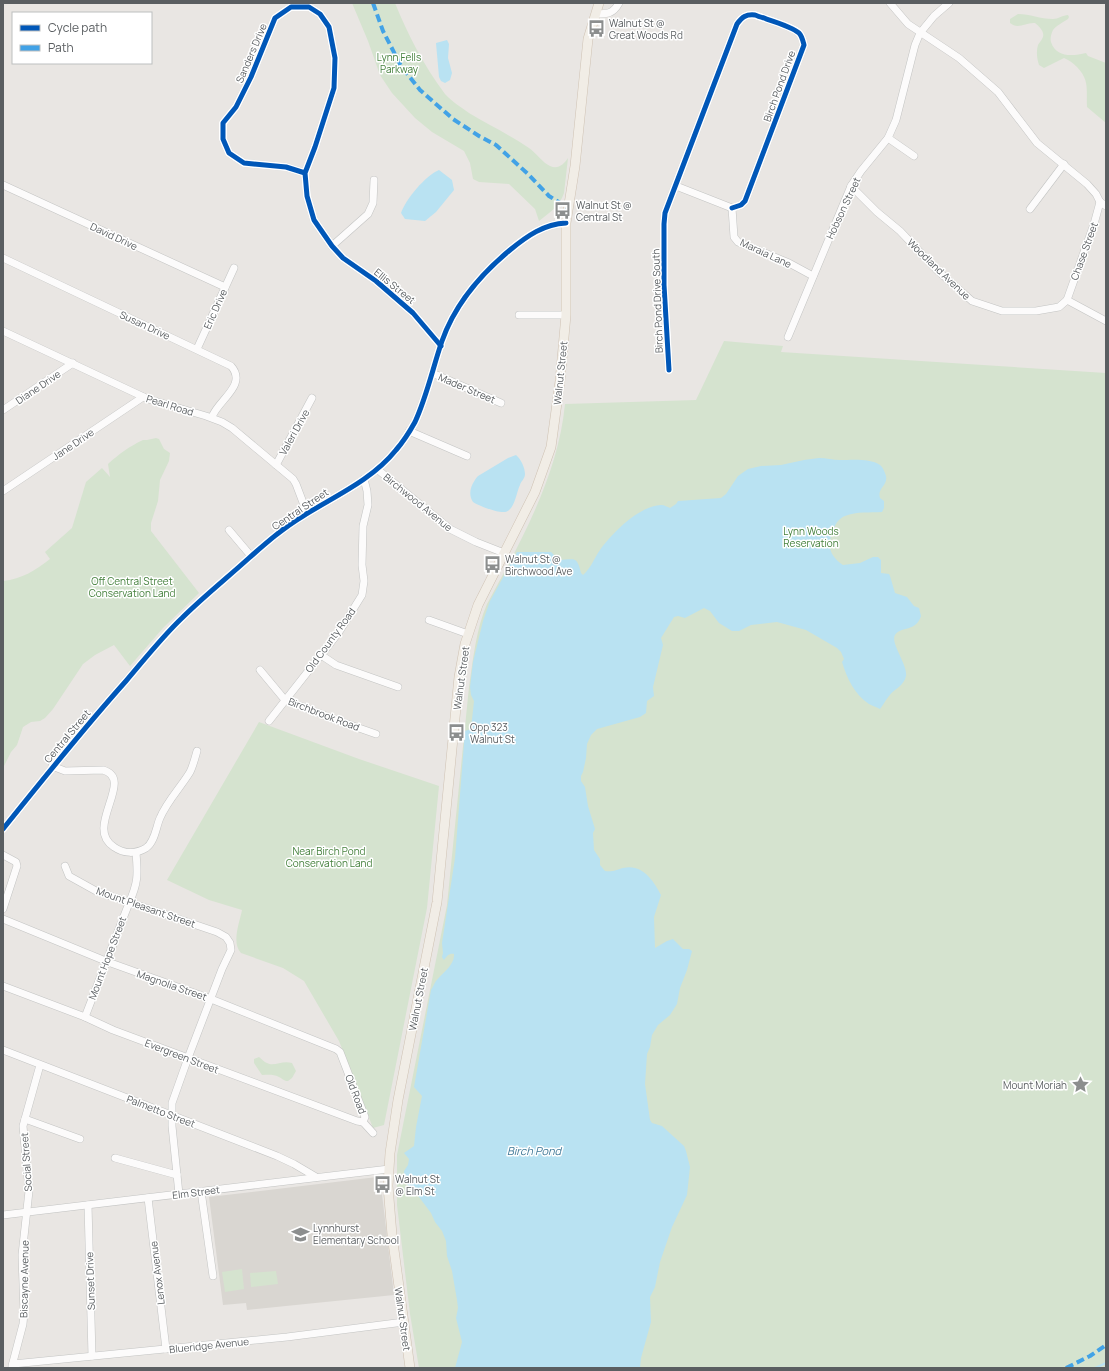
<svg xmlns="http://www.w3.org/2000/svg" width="1109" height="1371" font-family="Manrope,sans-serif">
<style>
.education{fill:#d9d6d1}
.green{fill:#d5e3cf}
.water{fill:#b9e2f2}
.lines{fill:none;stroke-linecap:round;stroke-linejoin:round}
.stream{stroke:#b9e2f2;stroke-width:2}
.minor-casing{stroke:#c3c4c3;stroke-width:8}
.major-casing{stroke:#cfc2b3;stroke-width:10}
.minor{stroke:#fcfbfb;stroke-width:7}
.major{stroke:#f1ede6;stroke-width:9}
.quiet{stroke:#42a2e6;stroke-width:4;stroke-dasharray:8 4;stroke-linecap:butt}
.cycleway-casing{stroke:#fff;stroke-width:8}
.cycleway{stroke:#0057b8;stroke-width:5}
.labels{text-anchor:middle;stroke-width:3;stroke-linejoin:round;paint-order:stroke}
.poi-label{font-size:10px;fill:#5a5e61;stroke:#fff;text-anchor:start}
.street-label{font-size:10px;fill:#5a5e61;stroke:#fff}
.park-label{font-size:10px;fill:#427f3a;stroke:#fff}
.water-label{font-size:11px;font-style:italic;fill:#3f7897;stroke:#fff}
</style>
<rect width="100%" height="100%" fill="#e9e6e3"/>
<path class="education" d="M 377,1177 L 381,1186 L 394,1295 L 247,1310 L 246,1303 L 223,1305 L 209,1197 Z"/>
<g class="green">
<path d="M 352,3 L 395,3 C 408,35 424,66 445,94 C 451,101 461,107 469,113 C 489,125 510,135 529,148 C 536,153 543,163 550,166 C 558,170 564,164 568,158 L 564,193 C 560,206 549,213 539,221 L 535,209 L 509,184 L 479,182 L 473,179 L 470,163 L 464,151 L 432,132 L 415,118 L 392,93 L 380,75 L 368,41 Z"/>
<path d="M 1018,14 C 1030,14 1040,19 1053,19 C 1058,19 1063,15 1068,15 L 1069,17 L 1068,19 C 1063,22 1056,26 1053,30 C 1051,34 1050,39 1051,42 C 1056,58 1073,56 1086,53 L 1088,56 L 1106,63 L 1106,123 L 1087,107 C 1086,89 1090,81 1077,67 C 1073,63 1069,60 1064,58 L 1044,68 L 1039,65 C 1037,59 1036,51 1038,45 C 1039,43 1041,41 1042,39 C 1046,33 1040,27 1035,23 C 1026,22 1018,30 1010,23 L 1010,19 Z"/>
<path d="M 724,341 L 783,346 L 781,352 L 1106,373 L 1106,1368 L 419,1368 L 410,1314 L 397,1205 L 397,1155 L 447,905 L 469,687 C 473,660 476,629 487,604 C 521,541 558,476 565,404 L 696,400 Z"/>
<path d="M 156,438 L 159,439 L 164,449 L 170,453 L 169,461 L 160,480 L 158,501 L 151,523 L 151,531 L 199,593 L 163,628 L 130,666 L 114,645 L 95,655 L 83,664 L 53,709 L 45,718 L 40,721 L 31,722 L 23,727 L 17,745 L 11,752 L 3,768 L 3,581 C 22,579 36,570 50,559 L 45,552 L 72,528 L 86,482 L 102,468 L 110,477 L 108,464 C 119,454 130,446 143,440 L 147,440 Z"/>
<path d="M 259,722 L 359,759 L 439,786 L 427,908 L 384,1125 L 373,1128 L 339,1041 L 304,981 L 283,968 L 241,953 C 231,943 240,921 242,910 L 209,900 L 167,880 Z"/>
<path d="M 259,1057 C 262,1059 264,1062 267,1063 C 274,1067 282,1060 292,1063 L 296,1071 L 292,1078 L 288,1081 C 284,1081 283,1079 279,1077 C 273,1074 268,1075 262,1075 L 254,1063 L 254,1059 Z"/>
<path d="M 242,1269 L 244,1289 L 225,1292 L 222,1272 Z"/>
<path d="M 276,1271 L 278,1284 L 251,1287 L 250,1273 Z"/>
</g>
<g class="water">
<path d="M 447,40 L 449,44 L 448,58 L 452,73 L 450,80 L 445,83 L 441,81 L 439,77 L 436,43 Z"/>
<path d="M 439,170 L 452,180 L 454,190 L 436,212 L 425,221 L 405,219 L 401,213 C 405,200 426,175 439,170 Z"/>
<path d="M 516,455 C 521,459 525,468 525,474 C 525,479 521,481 520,485 C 516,493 515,510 505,512 C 498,513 479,506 473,502 C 467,493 472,483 478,476 L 508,458 Z"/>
<path d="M 819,458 C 826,458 833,460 840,460 C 852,460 870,458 880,465 C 883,467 885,473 886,476 C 888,486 877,488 880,498 L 884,501 L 884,508 L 882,512 C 870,513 857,511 845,516 C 834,520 829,538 830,548 C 831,555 838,562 843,565 L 860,563 L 873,557 L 878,557 L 881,560 L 881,573 L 889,574 L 890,576 L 895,593 L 907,597 L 914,606 L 919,608 L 921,616 C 916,632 901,626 895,635 C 890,643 908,665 906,676 C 904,686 894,689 889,696 C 885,701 883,705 880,709 C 877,707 872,706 869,704 C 854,694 847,678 842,662 L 844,659 L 841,652 L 837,648 L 806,630 L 777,622 L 751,625 L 739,631 L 732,631 L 719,623 L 710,611 L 704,608 L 685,618 L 678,616 L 674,617 L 661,638 L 663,645 L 653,687 L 654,696 L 647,701 L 646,713 L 640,717 L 597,729 L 591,735 L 587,744 L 586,758 L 583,772 L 581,776 L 581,781 L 585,787 L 588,806 L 595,829 L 593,833 L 594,850 L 600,859 L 600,865 L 605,871 C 613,872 616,870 623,868 C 642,863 654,881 661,895 L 654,917 L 655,948 L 667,941 L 673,939 L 683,949 L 689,949 L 692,951 L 687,970 L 680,988 L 677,1004 L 670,1015 L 658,1025 L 652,1035 L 650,1047 L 647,1054 L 645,1084 L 650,1120 L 652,1123 L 662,1126 L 684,1146 L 686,1151 L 690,1167 L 687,1195 L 672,1227 L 660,1262 L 655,1287 L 650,1297 L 651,1322 L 641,1358 L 640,1368 L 455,1368 L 462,1342 L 456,1318 L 458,1308 L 457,1300 L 452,1271 L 447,1256 L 446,1241 L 442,1231 L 435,1222 L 431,1213 L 416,1193 L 405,1182 L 404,1171 L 408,1165 L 409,1159 L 404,1153 L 414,1146 L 416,1127 L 422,1096 L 414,1087 L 431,990 C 433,987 434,984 436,981 C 442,973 455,965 454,954 C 449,953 447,956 444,960 L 442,957 L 443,953 L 442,943 L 455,858 L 465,731 L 471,729 L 474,701 L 471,695 L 470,687 L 473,662 L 483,621 L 490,601 L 517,552 L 551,552 L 559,560 C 575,559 577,556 581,573 L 583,575 C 592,567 594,558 600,550 C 612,533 639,506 661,505 C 665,505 667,507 670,508 L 676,504 L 678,501 L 721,498 L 726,494 L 738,476 L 748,469 L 761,466 L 781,465 L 804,460 Z"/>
</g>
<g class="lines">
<path class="stream" d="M 1095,1368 L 1106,1363"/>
<defs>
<g id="minor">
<path d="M 890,3 L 908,24 L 959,58 L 998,92 L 1037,143 L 1087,184 L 1096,194 L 1100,202 L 1106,206"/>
<path d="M 596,14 C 607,14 613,14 619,3"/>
<path d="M 888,138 L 914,156"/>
<path d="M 305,173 L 315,147 L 334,88 L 335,58 L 329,27 L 320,14 L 309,7 L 291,7 L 275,18 L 251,77 L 236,107 L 223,123 L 223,139 L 229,153 L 244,163 L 286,167 L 305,173 L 307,196 L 314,220 L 332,246 L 343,258 L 376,281 L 413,313 L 441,346"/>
<path d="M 3,185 L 225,287"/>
<path d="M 676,186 L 732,208"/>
<path d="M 851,186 L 877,212 L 900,231 L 937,270 L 972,301 L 1002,311 L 1036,311 L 1059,307 L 1067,300 L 1094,224 L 1100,202"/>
<path d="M 732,208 L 734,237 L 738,242 L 789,263 L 813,276"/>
<path d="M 1030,209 L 1064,164"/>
<path d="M 332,246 L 368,214 L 373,203 L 374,180"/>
<path d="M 3,258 L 231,366 C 248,385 218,400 212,417"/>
<path d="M 1067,300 L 1106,321"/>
<path d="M 519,315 L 566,315"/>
<path d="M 3,331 L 148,399 L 206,416 L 222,422 L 232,428 L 293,479 L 296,484 L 307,513"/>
<path d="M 788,337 L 851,186 L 861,171 L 888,138 L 896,120 L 915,45 L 920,33 L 934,16 L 949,3"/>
<path d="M 197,349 L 234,268"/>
<path d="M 669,370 L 664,285 L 664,224 L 665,213 L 737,24 C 742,17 746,14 755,15 C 765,19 792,26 799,33 C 802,36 803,41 804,45 L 745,201 L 741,205 L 732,208"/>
<path d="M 432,373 L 501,403"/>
<path d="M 3,410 L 73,363"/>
<path d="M 409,431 L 467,456"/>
<path d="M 276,465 L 312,398"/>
<path d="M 377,469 L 450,529 L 476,542 L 504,553"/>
<path d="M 3,491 L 143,397"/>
<path d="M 229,530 L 251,556"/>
<path d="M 429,620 L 468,634"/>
<path d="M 321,655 L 336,665 L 398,687"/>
<path d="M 260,670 L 285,700 L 339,721 L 376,734"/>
<path d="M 269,721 L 339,632 L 362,595 L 364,581 L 362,565 L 363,526 L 368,505 L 367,491 L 364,479"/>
<path d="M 52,766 L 65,771 L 103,770 C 136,779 83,828 114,847 C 124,854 136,854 146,848 C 155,842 156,827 160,818 C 167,801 181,787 190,772 C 193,766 195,758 197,751"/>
<path d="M 3,829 C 43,779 83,729 126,681 C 144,660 162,637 182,618 C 203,597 227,578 249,558 C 266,543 283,528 303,516 C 335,496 372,480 396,450 C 403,442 410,431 415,422 C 427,396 433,367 442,341 C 455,304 481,274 510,250 C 527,236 544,224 566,223"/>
<path d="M 3,855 L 16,862 L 17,866 L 3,909"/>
<path d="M 65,866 L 69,876 L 96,891 L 217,932 L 226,937 L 230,943 L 231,950 L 222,969 L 188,1058 L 172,1103 L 172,1126 L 179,1194"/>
<path d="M 3,919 L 108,962 L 211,999 L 336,1049 L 340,1052 L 365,1117 L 363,1122 L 373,1133"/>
<path d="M 3,986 L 85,1017 L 113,1030 L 357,1121 L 363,1122"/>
<path d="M 85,1017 L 129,903 C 138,883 138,875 136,853"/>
<path d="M 3,1050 L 277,1156 L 294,1164 L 316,1177"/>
<path d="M 25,1119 L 80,1139"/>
<path d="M 115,1158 L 177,1175"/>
<path d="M 201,1191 L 213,1276"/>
<path d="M 148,1198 L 166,1349"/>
<path d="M 88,1205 L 92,1356"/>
<path d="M 3,1215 L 389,1169"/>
<path d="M 13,1364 L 287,1337 L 404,1322"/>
<path d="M 12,1366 L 23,1324 L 24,1313 L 22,1255 L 29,1191 L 23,1126 L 40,1065"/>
</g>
<path id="major" d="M 410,1368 L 392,1235 L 388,1186 L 390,1153 L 398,1100 L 437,902 L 459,677 L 465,644 L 478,605 L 535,492 L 551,447 L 560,381 L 566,315 L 566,223 L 575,166 L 588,39 L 599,3"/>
</defs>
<use href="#minor" class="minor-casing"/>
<use href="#major" class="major-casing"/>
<use href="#minor" class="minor"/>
<use href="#major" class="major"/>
<g class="quiet">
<path d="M 373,3 L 383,31 L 401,66 L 420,90 L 453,119 L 479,136 L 496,145 L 528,174 L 549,196 L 568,208"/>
<path d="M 1066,1368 L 1090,1356 L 1106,1345"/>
</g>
<defs>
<g id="cycleway">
<path d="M 305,173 L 315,147 L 334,88 L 335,58 L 329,27 L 320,14 L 309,7 L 291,7 L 275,18 L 251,77 L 236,107 L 223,123 L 223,139 L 229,153 L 244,163 L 286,167 L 305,173 L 307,196 L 314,220 L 332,246 L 343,258 L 376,281 L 413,313 L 441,346"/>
<path d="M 669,370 L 664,285 L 664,224 L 665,213 L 737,24 C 742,17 746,14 755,15 C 765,19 792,26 799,33 C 802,36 803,41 804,45 L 745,201 L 741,205 L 732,208"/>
<path d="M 3,829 C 43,779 83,729 126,681 C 144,660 162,637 182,618 C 203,597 227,578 249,558 C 266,543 283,528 303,516 C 335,496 372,480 396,450 C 403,442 410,431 415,422 C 427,396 433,367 442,341 C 455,304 481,274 510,250 C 527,236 544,224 566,223"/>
</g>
</defs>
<use href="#cycleway" class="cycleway-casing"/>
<use href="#cycleway" class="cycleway"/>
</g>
<defs>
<symbol id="bus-bare" viewBox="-9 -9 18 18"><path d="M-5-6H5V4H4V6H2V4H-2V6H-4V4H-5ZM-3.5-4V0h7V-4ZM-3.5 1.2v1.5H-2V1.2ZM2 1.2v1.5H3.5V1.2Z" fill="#8c8e8e" stroke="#fff" stroke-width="2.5" paint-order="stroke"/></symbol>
<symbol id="sight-bare" viewBox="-9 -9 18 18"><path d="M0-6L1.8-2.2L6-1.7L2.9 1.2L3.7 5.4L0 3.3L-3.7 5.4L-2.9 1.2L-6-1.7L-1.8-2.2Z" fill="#8c8e8e" stroke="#fff" stroke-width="2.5" paint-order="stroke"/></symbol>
<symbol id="school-bare" viewBox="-9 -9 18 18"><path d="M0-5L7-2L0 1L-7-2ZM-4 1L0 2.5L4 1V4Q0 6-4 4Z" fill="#8c8e8e" stroke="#fff" stroke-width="2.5" paint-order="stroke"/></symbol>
</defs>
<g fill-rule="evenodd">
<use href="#bus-bare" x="584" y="16" width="25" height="25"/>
<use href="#bus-bare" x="550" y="198" width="25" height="25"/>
<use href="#bus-bare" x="480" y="552" width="25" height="25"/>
<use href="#bus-bare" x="444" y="720" width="25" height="25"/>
<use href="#sight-bare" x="1068" y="1072" width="25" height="25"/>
<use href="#bus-bare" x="370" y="1172" width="25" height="25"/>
<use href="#school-bare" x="288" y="1222" width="25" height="25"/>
</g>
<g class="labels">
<g class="poi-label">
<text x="609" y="27">Walnut St @<tspan x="609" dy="12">Great Woods Rd</tspan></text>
<text x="576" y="209">Walnut St @<tspan x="576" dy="12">Central St</tspan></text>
<text x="505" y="563">Walnut St @<tspan x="505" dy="12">Birchwood Ave</tspan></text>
<text x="470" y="731">Opp 323<tspan x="470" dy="12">Walnut St</tspan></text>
<text x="1067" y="1089" text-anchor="end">Mount Moriah</text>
<text x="395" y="1183">Walnut St<tspan x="395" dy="12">@ Elm St</tspan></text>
<text x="313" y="1232">Lynnhurst<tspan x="313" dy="12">Elementary School</tspan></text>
</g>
<g class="street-label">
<text transform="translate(251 53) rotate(-67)" y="4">Sanders Drive</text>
<text transform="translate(779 86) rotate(-70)" y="4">Birch Pond Drive</text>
<text transform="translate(843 208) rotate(-65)" y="4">Hobson Street</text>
<text transform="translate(114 236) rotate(25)" y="4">David Drive</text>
<text transform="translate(1084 251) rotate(-70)" y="4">Chase Street</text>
<text transform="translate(766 253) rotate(25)" y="4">Maraia Lane</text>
<text transform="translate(939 269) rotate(44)" y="4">Woodland Avenue</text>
<text transform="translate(395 286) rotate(39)" y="4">Ellis Street</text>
<text transform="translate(657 301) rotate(-92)" y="4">Birch Pond Drive South</text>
<text transform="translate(215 309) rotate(-66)" y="4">Eric Drive</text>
<text transform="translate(145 325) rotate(25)" y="4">Susan Drive</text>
<text transform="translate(560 373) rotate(-84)" y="4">Walnut Street</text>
<text transform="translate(38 387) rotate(-34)" y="4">Diane Drive</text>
<text transform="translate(467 388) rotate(23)" y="4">Mader Street</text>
<text transform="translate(170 405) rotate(17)" y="4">Pearl Road</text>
<text transform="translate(294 432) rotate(-61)" y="4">Valeri Drive</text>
<text transform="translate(73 444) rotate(-34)" y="4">Jane Drive</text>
<text transform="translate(418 502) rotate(39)" y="4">Birchwood Avenue</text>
<text transform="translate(300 509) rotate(-34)" y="4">Central Street</text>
<text transform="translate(330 640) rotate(-54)" y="4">Old County Road</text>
<text transform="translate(461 678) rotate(-82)" y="4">Walnut Street</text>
<text transform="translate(324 714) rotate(21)" y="4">Birchbrook Road</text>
<text transform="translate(67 736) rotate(-50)" y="4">Central Street</text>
<text transform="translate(146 907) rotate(19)" y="4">Mount Pleasant Street</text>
<text transform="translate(107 958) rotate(-69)" y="4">Mount Hope Street</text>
<text transform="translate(172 985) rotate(19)" y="4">Magnolia Street</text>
<text transform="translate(418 999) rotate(-79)" y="4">Walnut Street</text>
<text transform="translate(182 1056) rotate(21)" y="4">Evergreen Street</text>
<text transform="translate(356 1094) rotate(69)" y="4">Old Road</text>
<text transform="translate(161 1111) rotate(21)" y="4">Palmetto Street</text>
<text transform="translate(26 1162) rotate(-94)" y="4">Social Street</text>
<text transform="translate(196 1192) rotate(-7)" y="4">Elm Street</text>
<text transform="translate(157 1273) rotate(-97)" y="4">Lenox Avenue</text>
<text transform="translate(24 1279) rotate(-89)" y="4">Biscayne Avenue</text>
<text transform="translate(90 1281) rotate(-92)" y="4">Sunset Drive</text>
<text transform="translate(403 1319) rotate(82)" y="4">Walnut Street</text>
<text transform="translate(209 1345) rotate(-6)" y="4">Blueridge Avenue</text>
</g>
<g class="park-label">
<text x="399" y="61">Lynn Fells<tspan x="399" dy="12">Parkway</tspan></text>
<text x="811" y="535">Lynn Woods<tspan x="811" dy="12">Reservation</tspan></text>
<text x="132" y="585">Off Central Street<tspan x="132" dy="12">Conservation Land</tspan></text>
<text x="329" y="855">Near Birch Pond<tspan x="329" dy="12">Conservation Land</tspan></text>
</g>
<g class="water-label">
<text x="534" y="1155">Birch Pond</text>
</g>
</g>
<rect width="1109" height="1371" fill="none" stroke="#5a5e61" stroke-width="8"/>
<rect x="12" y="12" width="140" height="52" fill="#ffffff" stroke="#bdbfc0"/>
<rect x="20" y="25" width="20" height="6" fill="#0057b8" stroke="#bdbfc0"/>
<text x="48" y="32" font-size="12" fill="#5a5e61">Cycle path</text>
<rect x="20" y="45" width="20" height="6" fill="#42a2e6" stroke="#bdbfc0"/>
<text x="48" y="52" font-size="12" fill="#5a5e61">Path</text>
</svg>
